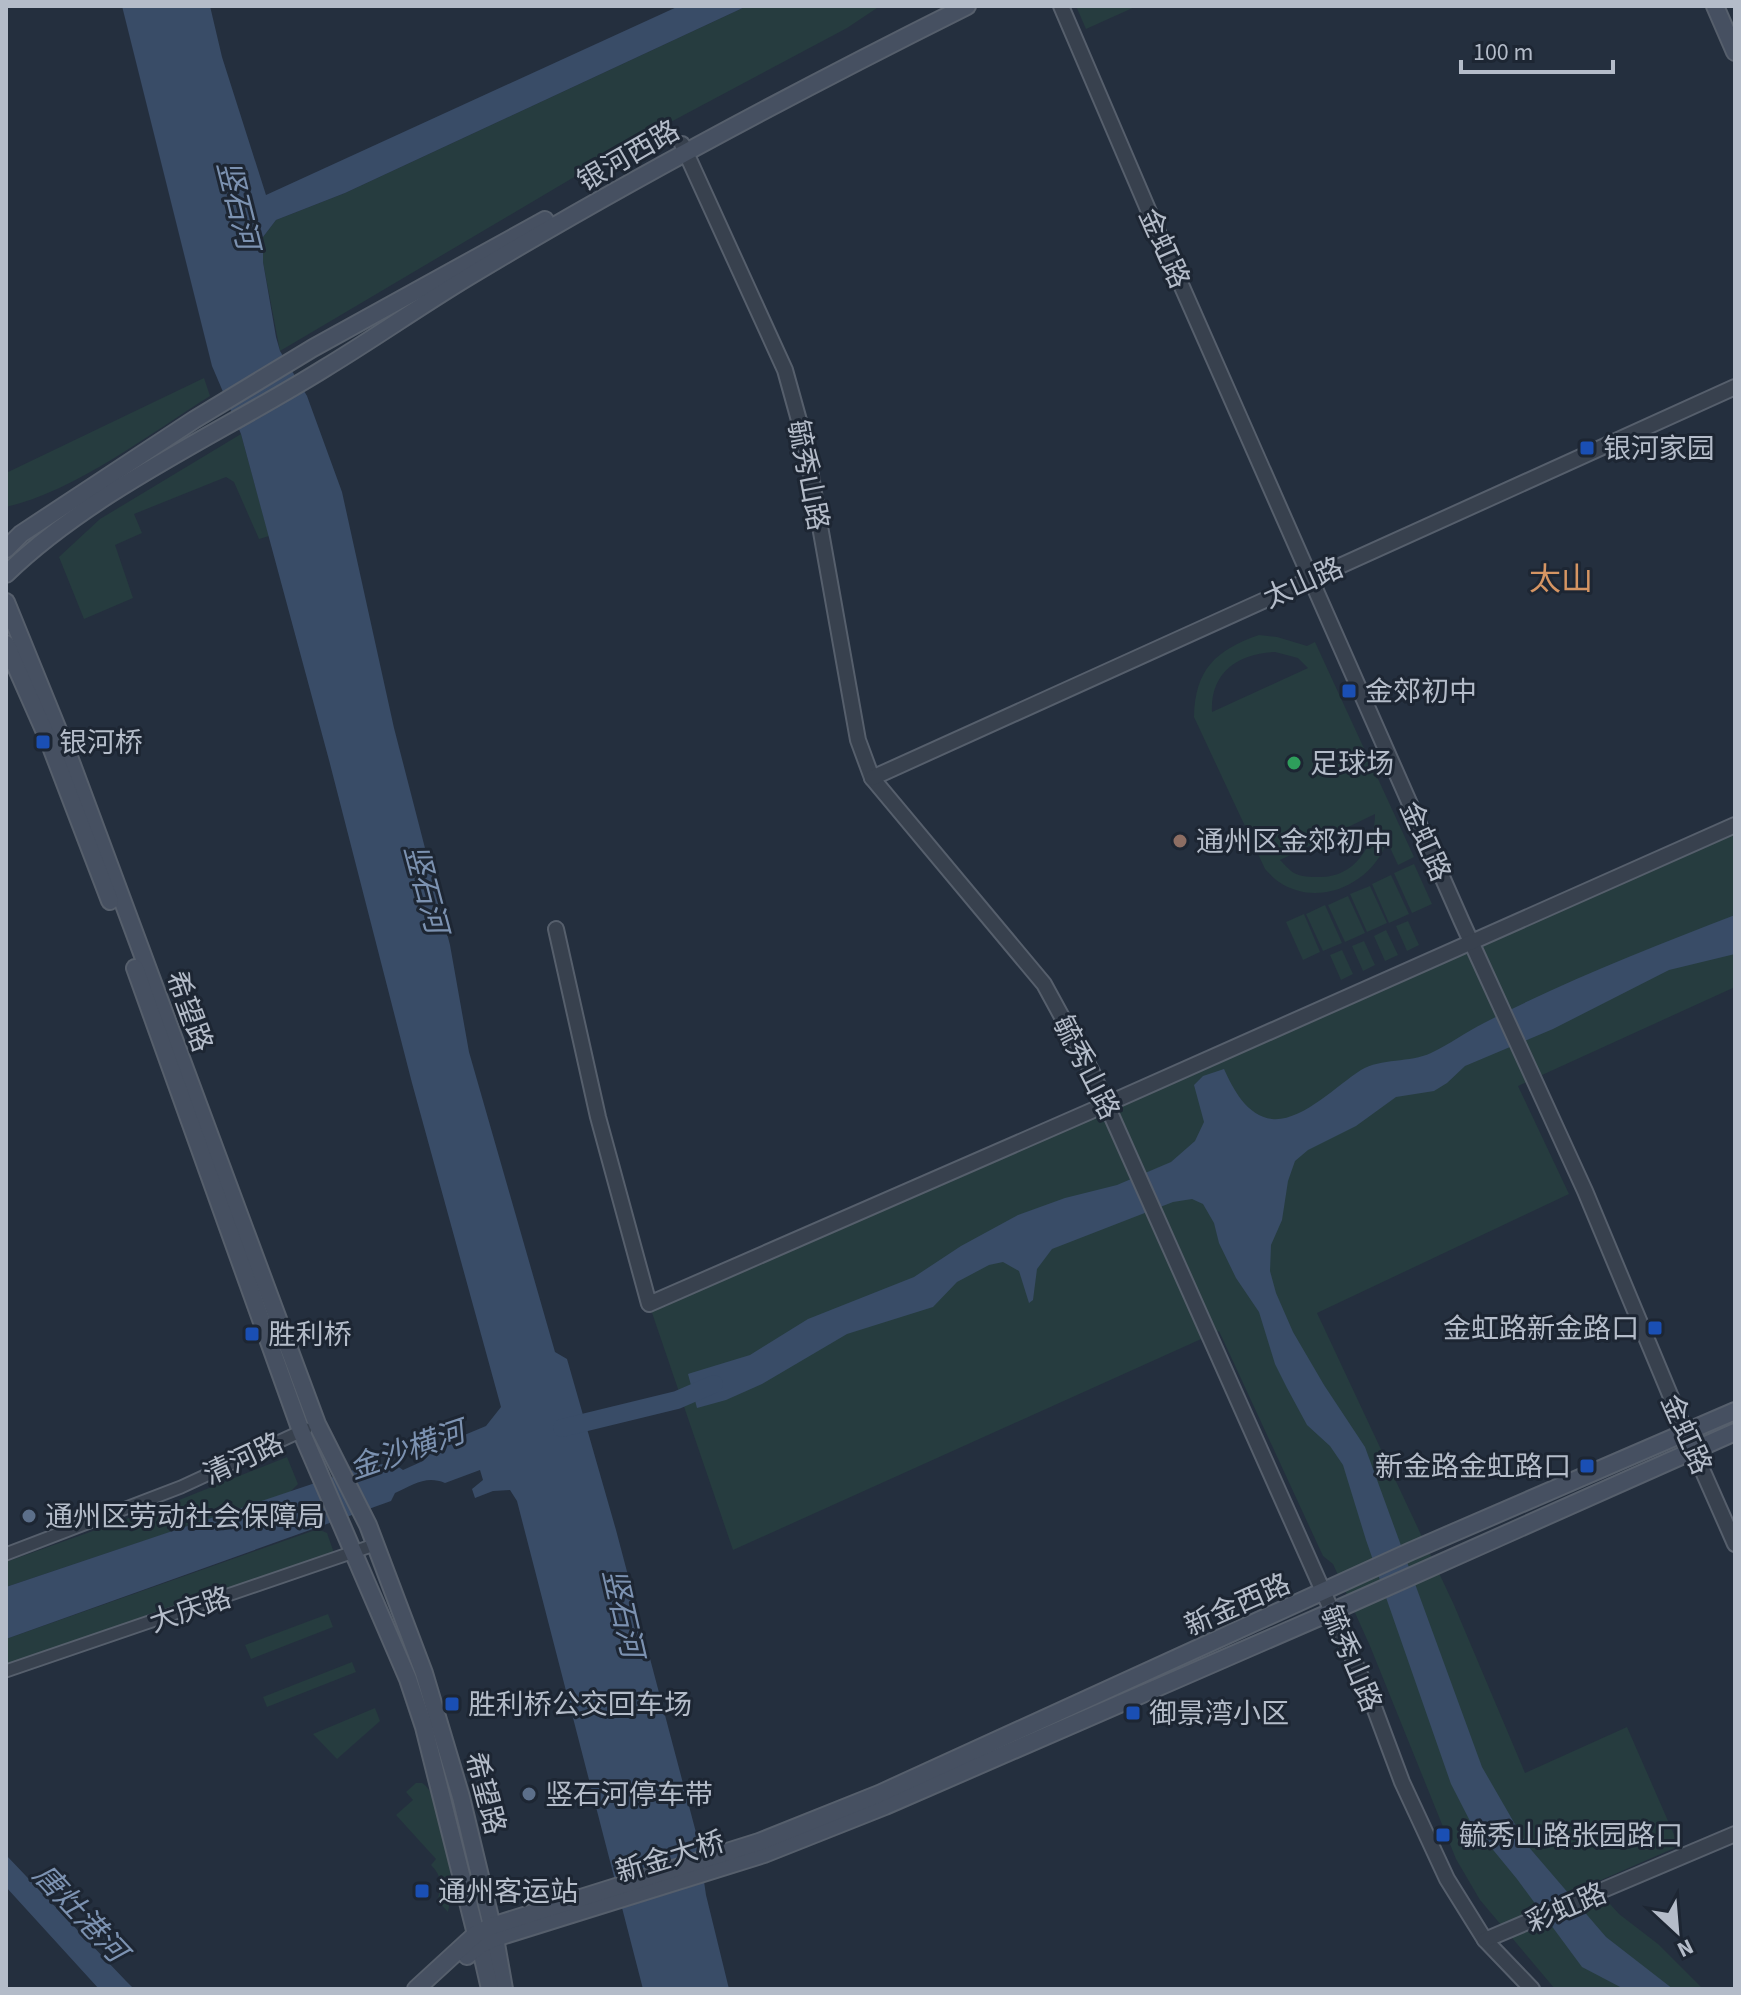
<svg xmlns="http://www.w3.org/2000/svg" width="1741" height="1995" font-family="'Source Sans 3','Noto Sans SC',sans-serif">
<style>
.green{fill:#263c3f;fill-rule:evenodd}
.water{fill:#394c67}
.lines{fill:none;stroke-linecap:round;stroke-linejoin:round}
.river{stroke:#394c67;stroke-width:18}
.minor-casing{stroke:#565f6c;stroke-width:15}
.tertiary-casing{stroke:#565f6c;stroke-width:18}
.secondary-casing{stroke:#565f6c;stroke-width:20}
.minor{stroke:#38414e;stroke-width:11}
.tertiary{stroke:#38414e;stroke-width:14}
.secondary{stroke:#465061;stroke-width:16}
.transit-dot{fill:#1a4fb4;stroke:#1d2633;stroke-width:3}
.leisure-dot{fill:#2e9e5b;stroke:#1d2633;stroke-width:3}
.education-dot{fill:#8d6e63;stroke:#1d2633;stroke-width:3}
.service-dot{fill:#5c6f8a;stroke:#1d2633;stroke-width:3}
.labels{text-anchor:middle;stroke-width:6;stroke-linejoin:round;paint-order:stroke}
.street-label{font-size:28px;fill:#b4bcc9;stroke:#1d2633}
.poi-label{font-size:28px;fill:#b4bcc9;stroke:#1d2633;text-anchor:start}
.water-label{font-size:30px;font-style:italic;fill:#7c92b1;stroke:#1d2633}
.quarter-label{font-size:32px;fill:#d59563;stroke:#1d2633}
</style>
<rect width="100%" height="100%" fill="#242f3e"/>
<g class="green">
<path d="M 747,6 L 880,6 L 847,28 L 635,141 L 280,351 L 263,262 L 263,237 L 276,220 L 345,193 Z"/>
<path d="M 1076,6 L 1137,6 L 1086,29 Z"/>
<path d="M 204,378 L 210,396 C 149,434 76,491 6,507 L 6,473 Z"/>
<path d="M 241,434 L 269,536 L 259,539 L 234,482 L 226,477 L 134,514 L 142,533 L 115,545 L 133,598 L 84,619 L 59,557 L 100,519 Z"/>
<path d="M 1259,635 L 1277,637 L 1307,646 L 1315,642 L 1414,857 L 1398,865 L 1387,841 C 1373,883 1319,909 1279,882 C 1274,879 1269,873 1265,869 L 1194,717 C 1195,669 1216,650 1259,635 ZM 1275,652 L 1298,658 L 1308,668 L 1212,712 C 1210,672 1239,653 1275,652 ZM 1375,814 C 1375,846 1354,878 1319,877 C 1311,877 1301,877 1294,873 C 1289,870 1284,864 1280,860 Z"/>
<path d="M 1735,825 L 1735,987 L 1518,1086 L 1569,1194 L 1317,1313 L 1454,1605 L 1525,1773 L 1627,1727 L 1679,1846 L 1592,1884 L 1619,1914 L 1658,1944 L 1703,1989 L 1555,1989 L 1480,1900 L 1456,1859 L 1370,1646 L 1333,1564 L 1323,1556 L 1219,1331 L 733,1550 L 649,1304 Z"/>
<path d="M 1414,864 L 1432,904 L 1412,913 L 1394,873 Z"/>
<path d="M 1391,875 L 1409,914 L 1389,923 L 1372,884 Z"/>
<path d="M 1370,886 L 1387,923 L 1367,932 L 1350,894 Z"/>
<path d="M 1348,896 L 1365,933 L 1345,942 L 1328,905 Z"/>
<path d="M 1325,905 L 1342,943 L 1323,951 L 1306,914 Z"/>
<path d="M 1304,914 L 1320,952 L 1303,960 L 1286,922 Z"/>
<path d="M 1408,921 L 1419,945 L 1407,951 L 1396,926 Z"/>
<path d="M 1386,930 L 1398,955 L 1385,961 L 1374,936 Z"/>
<path d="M 1364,941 L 1375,965 L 1363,971 L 1352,946 Z"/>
<path d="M 1342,950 L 1353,974 L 1341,980 L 1330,955 Z"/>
<path d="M 287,1457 L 298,1484 L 290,1492 L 6,1587 L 6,1562 L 174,1502 Z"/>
<path d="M 318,1529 L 327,1533 L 334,1553 L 6,1664 L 6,1639 Z"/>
<path d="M 328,1614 L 333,1627 L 251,1659 L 245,1645 Z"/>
<path d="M 352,1662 L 356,1672 L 267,1707 L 263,1697 Z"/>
<path d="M 375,1708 L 380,1721 L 337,1759 L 313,1734 Z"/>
<path d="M 416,1783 L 422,1783 C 446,1798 456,1885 448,1912 L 437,1900 C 443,1886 442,1876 431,1865 L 436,1859 L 396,1815 L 413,1800 L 406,1792 Z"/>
</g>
<g class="water">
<path d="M 122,6 L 210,6 L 222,57 L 266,195 L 679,6 L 747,6 L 345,193 L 276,220 L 263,237 L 263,262 L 276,337 L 280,351 L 307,396 L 342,492 L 394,728 L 450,945 L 469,1052 L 555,1352 L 567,1359 L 616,1530 L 698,1840 L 706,1895 L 729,1989 L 643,1989 L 517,1501 L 510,1490 L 493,1491 L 475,1498 L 472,1489 L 483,1480 L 480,1470 L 445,1483 C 426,1475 413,1485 395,1493 L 391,1501 L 6,1639 L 6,1587 L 330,1478 C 350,1472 385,1455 403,1470 L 423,1461 L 426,1451 L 486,1426 L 501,1407 L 412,1083 L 329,760 L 241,434 L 212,366 Z"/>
<path d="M 1735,915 L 1735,954 L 1669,970 L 1553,1029 L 1465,1066 L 1447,1083 L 1434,1091 L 1396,1097 L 1356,1126 L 1308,1150 L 1295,1161 L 1288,1181 L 1282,1220 L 1271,1245 L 1270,1271 L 1276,1293 L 1293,1332 L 1324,1385 L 1365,1447 L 1482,1767 L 1527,1845 L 1606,1937 L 1673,1989 L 1624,1989 L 1582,1967 L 1517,1879 L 1471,1823 L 1451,1784 L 1366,1540 L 1343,1465 L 1330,1446 L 1307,1425 L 1287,1388 L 1275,1364 L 1259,1312 L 1236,1278 L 1219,1243 L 1214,1223 L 1203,1204 L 1192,1199 L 1173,1202 L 1052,1249 L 1037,1269 L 1033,1300 L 1029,1303 L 1019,1271 L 1003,1262 L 989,1265 L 957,1282 L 933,1307 L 847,1334 L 762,1384 L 726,1400 L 697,1408 L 688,1374 L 691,1373 L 750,1355 L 808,1319 L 914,1277 L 961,1246 L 1018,1215 L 1065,1198 L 1117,1185 L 1171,1162 L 1195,1141 L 1204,1122 L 1194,1085 L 1203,1076 L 1224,1069 C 1233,1089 1247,1116 1272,1119 C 1302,1122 1337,1085 1361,1070 C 1381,1058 1410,1063 1431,1053 C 1450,1044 1466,1032 1484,1023 C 1565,981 1650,948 1735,915 Z"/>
<path d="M 6,1855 L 126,1981 L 134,1989 L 99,1989 L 6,1887 Z"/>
</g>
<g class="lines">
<path class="river" d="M 562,1428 L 677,1400 L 714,1384"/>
<defs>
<g id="minor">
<path d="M 6,1554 L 181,1487 L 306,1429"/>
<path d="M 6,1671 L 374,1545"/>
</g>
<g id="tertiary">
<path d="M 1061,6 L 1153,221 L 1462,922 L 1585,1191 L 1686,1433 L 1735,1544"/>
<path d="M 682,144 L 785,370 L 805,442 L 858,740 L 872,778 L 1044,984 L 1092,1072 L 1371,1699 L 1402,1782 L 1447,1879 L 1485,1940 L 1532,1989"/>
<path d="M 872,778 L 1735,387"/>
<path d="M 556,929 L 598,1117 L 649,1304 L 1107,1104 L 1735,825"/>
<path d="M 1485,1940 L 1735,1834"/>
</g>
<g id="secondary">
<path d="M 1715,6 L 1735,52"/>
<path d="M 6,549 L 21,534 L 194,420 L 313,348 L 545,220"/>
<path d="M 6,574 C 94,489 221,433 325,368 C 373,339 420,306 468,277 C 630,179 797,91 967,6"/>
<path d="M 6,602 L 71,762 L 317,1424 L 368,1525 L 424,1673 L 461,1797 L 492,1926"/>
<path d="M 6,644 L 48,739 L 110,901"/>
<path d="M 135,968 L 301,1431 L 408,1679 L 424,1727 L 476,1934"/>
<path d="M 495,1938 L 504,1989"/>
<path d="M 480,1945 L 490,1989"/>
<path d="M 467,1956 L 480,1945 L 495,1938 L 764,1854 L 885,1806 L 1331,1612 L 1735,1432"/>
<path d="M 416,1989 L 476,1934 L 492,1926 L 759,1842 L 879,1794 L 1409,1552 L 1735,1411"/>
</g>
</defs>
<use href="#minor" class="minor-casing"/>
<use href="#tertiary" class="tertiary-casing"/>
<use href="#secondary" class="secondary-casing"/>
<use href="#minor" class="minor"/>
<use href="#tertiary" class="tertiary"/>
<use href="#secondary" class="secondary"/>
</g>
<g class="transit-dot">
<rect x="1579" y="440" width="16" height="16" rx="4"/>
<rect x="1341" y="683" width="16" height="16" rx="4"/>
<rect x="35" y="734" width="16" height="16" rx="4"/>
<rect x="1647" y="1320" width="16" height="16" rx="4"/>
<rect x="244" y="1326" width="16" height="16" rx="4"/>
<rect x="1579" y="1458" width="16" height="16" rx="4"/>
<rect x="444" y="1696" width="16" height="16" rx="4"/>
<rect x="1125" y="1705" width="16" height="16" rx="4"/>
<rect x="1435" y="1827" width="16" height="16" rx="4"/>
<rect x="414" y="1883" width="16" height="16" rx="4"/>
</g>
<circle class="leisure-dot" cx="1294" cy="763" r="8"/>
<circle class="education-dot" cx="1180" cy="841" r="8"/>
<g class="service-dot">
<circle cx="29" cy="1516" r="8"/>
<circle cx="529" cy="1794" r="8"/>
</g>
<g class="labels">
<g class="street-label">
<text transform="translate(628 155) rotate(-30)" y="10">银河西路</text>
<text transform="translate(1165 248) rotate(66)" y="10">金虹路</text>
<text transform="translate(809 475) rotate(79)" y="10">毓秀山路</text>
<text transform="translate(1303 582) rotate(-24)" y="10">太山路</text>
<text transform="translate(1426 841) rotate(66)" y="10">金虹路</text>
<text transform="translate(190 1011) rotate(70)" y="10">希望路</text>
<text transform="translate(1087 1067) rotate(63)" y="10">毓秀山路</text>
<text transform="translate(1687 1434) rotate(66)" y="10">金虹路</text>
<text transform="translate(243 1458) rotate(-25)" y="10">清河路</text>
<text transform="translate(1237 1604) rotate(-24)" y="10">新金西路</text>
<text transform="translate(190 1609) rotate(-19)" y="10">大庆路</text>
<text transform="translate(1352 1658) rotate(67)" y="10">毓秀山路</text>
<text transform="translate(486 1793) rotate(75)" y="10">希望路</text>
<text transform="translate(670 1856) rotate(-17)" y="10">新金大桥</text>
<text transform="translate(1566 1907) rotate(-23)" y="10">彩虹路</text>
</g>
<g class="poi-label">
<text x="1603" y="458">银河家园</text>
<text x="1365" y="701">金郊初中</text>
<text x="59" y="752">银河桥</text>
<text x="1310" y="773">足球场</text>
<text x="1196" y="851">通州区金郊初中</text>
<text x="1639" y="1338" text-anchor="end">金虹路新金路口</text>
<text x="268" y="1344">胜利桥</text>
<text x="1571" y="1476" text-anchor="end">新金路金虹路口</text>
<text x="45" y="1526">通州区劳动社会保障局</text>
<text x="468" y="1714">胜利桥公交回车场</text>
<text x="1149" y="1723">御景湾小区</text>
<text x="545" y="1804">竖石河停车带</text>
<text x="1459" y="1845">毓秀山路张园路口</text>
<text x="438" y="1901">通州客运站</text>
</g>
<g class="water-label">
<text transform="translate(238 205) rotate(76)" y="10">竖石河</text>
<text transform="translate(426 889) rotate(75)" y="10">竖石河</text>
<text transform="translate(407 1450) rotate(-19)" y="10">金沙横河</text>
<text transform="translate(623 1613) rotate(77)" y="10">竖石河</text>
<text transform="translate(80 1913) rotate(47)" y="10">唐灶港河</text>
</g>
<g class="quarter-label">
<text x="1561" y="590">太山</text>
</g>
</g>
<rect width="1741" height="1995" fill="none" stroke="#b4bcc9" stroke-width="16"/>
<g transform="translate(1677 1931) rotate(154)" stroke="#1d2633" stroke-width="6" paint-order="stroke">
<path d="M0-6L14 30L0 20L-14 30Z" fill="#b4bcc9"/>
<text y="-12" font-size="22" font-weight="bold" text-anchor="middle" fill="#b4bcc9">N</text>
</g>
<path d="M1461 60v12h152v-12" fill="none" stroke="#b4bcc9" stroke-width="4"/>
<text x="1473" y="60" font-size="24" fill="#b4bcc9" stroke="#1d2633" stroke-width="6" paint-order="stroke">100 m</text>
</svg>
